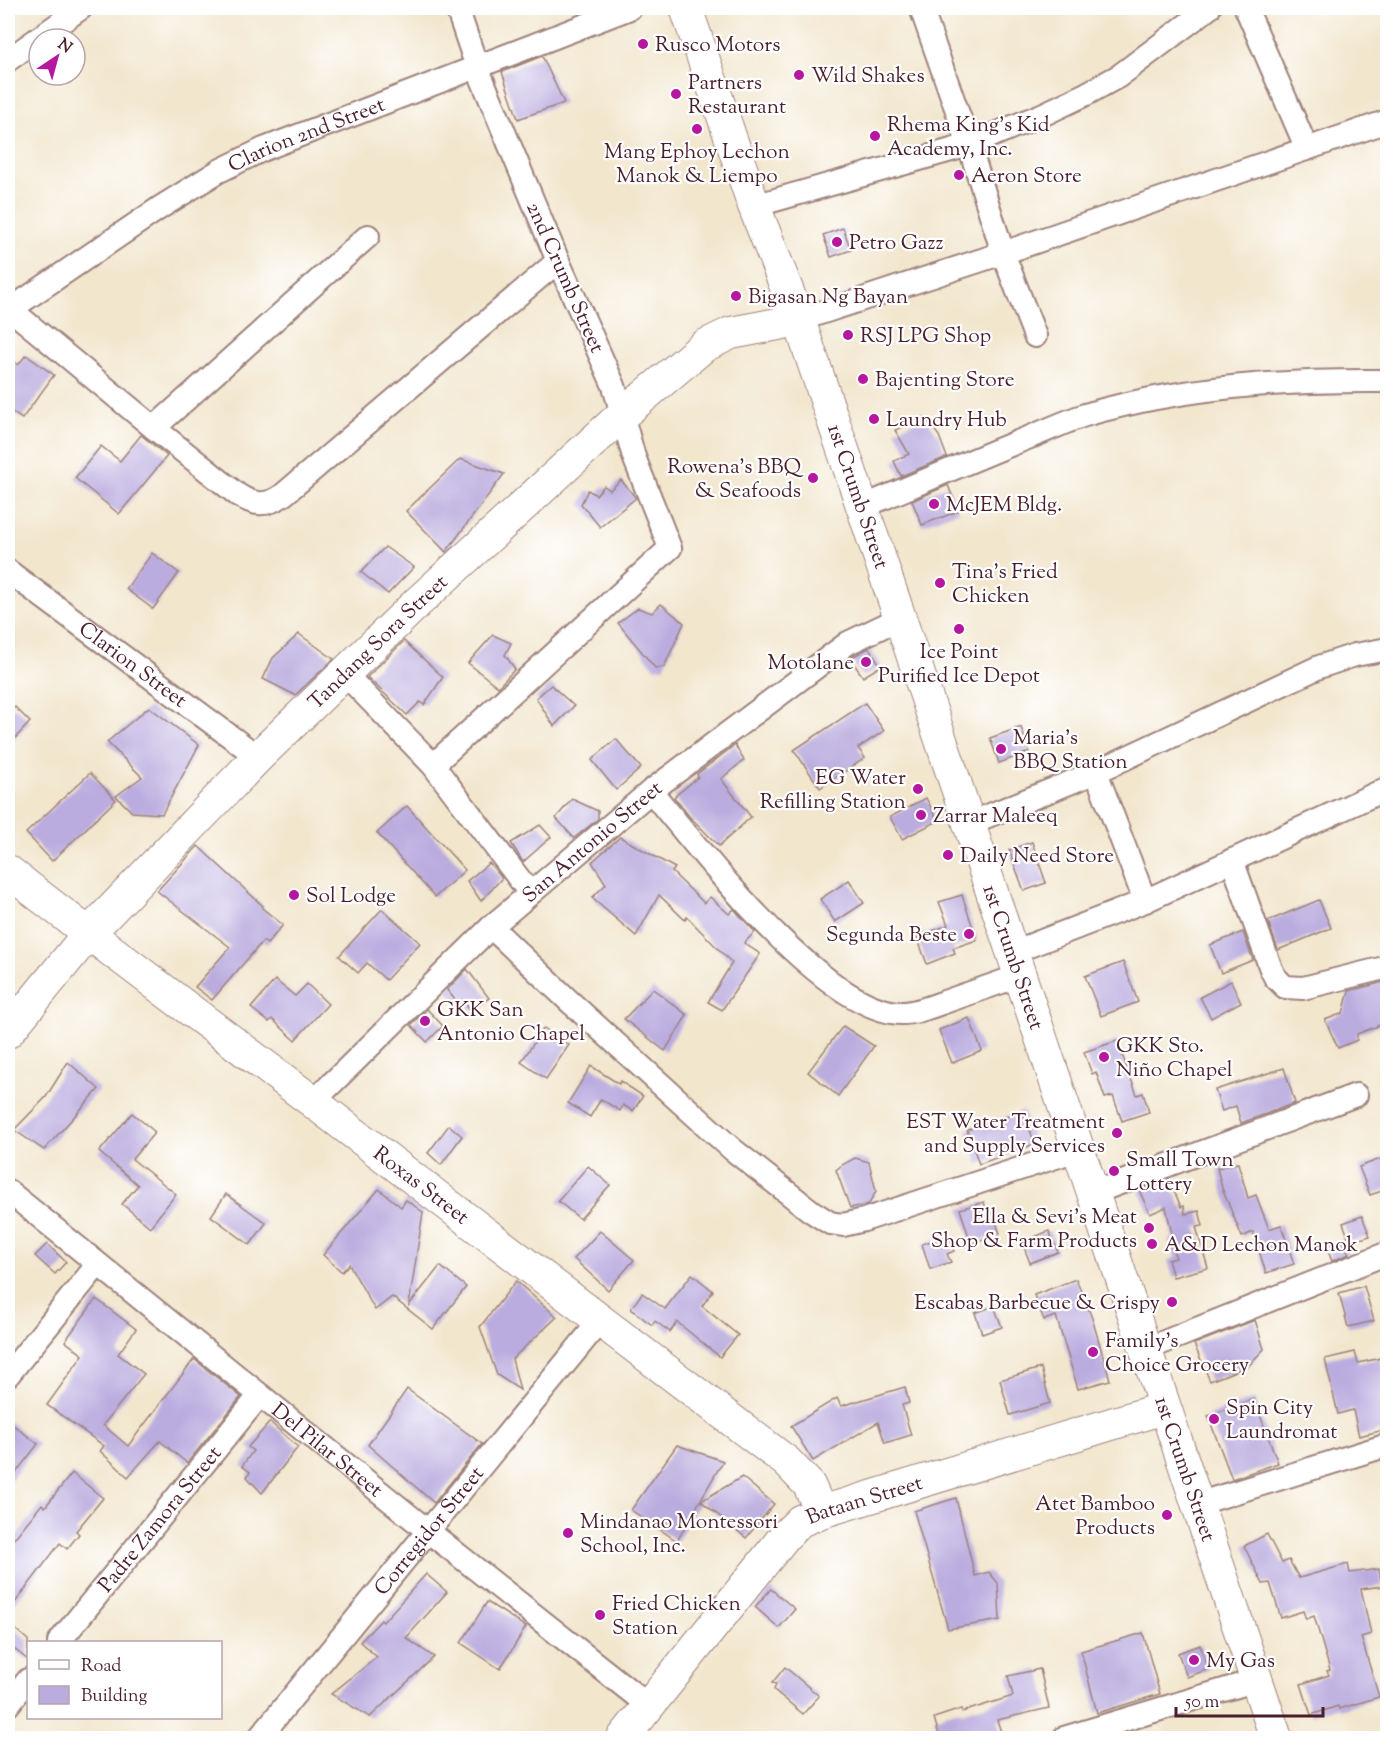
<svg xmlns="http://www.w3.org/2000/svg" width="1395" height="1746" font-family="'Sorts Mill Goudy',serif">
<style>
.building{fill:#baacdf}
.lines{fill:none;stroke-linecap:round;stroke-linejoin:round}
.street-casing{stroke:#9e827c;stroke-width:26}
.secondary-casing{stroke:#9e827c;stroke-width:34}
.street{stroke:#fff;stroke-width:22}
.secondary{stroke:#fff;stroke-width:32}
.poi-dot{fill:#b5179e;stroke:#fff;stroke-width:2}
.labels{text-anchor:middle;stroke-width:4.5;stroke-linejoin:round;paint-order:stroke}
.poi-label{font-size:21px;fill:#4a1f2b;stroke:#fff;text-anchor:start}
.street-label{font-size:21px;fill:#4a1f2b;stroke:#fff}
</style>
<rect width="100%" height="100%" fill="#fff"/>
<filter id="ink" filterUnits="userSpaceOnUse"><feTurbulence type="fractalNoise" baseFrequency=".0167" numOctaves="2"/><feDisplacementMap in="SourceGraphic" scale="12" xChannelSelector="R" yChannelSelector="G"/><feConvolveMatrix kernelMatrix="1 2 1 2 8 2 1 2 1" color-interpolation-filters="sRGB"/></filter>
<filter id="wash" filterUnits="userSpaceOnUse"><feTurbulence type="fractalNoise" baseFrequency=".008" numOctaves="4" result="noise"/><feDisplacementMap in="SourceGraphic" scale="24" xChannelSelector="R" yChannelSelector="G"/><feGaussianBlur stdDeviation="1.35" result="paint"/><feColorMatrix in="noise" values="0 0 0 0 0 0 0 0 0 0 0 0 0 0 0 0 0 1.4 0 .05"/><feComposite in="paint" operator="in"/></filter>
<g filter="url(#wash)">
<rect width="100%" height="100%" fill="#f2e6cd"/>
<g id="blocks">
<g class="building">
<path d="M 542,56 L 564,103 L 518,119 L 502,72 Z"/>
<path d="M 843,228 L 851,250 L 831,257 L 823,235 Z"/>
<path d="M 26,355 L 54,375 L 22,419 L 8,409 L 8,357 L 18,365 Z"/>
<path d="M 925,417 L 939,436 L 947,457 L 901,476 L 894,461 L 909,454 L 895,430 Z"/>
<path d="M 141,435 L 167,456 L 119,514 L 75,478 L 101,446 L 120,461 Z"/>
<path d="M 460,459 L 504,474 L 446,552 L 406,511 Z"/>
<path d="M 621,480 L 636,498 L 600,527 L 581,504 L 588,490 L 596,495 L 604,486 L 610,490 Z"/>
<path d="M 948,485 L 958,511 L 922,525 L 912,501 Z"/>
<path d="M 385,547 L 414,567 L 388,594 L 361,572 Z"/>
<path d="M 152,553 L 179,573 L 153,609 L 126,589 Z"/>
<path d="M 661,604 L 684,623 L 664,667 L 655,668 L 618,623 L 638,608 L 652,613 Z"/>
<path d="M 299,634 L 334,659 L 295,695 L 263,679 L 273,658 Z"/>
<path d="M 493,635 L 511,643 L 505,655 L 515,669 L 498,687 L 468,663 Z"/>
<path d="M 404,641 L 443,677 L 424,705 L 420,702 L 407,715 L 367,677 Z"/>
<path d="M 869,648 L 881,666 L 863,677 L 850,658 Z"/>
<path d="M 551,685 L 574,706 L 554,726 L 536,698 Z"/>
<path d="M 865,703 L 884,731 L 858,748 L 865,758 L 820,788 L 794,750 Z"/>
<path d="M 15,707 L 30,722 L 8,746 L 8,714 Z"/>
<path d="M 149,707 L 199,745 L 162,814 L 132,812 L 116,796 L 142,777 L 107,742 Z"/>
<path d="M 1021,727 L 1029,752 L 999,763 L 990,738 Z"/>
<path d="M 616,739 L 641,768 L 616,790 L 592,760 Z"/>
<path d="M 735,745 L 744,760 L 721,779 L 751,817 L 719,846 L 689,816 L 674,797 L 698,777 L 697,774 Z"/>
<path d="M 90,773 L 116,800 L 52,861 L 26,833 Z"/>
<path d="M 926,798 L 938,821 L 902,839 L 890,817 Z"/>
<path d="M 572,799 L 598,811 L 598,819 L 574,838 L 556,818 Z"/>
<path d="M 407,806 L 465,870 L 435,897 L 377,833 Z"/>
<path d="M 540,825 L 551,837 L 523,862 L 511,843 Z"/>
<path d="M 620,837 L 675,868 L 672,872 L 704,903 L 710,897 L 729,914 L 734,909 L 755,932 L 744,943 L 760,954 L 722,1010 L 708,1002 L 732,963 L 687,917 L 685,920 L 659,895 L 636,936 L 592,898 L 606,884 L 592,862 Z"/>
<path d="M 1032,842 L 1046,883 L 1024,891 L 1009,850 Z"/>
<path d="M 198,846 L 263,906 L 262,908 L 283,925 L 267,944 L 263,941 L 212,1000 L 195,987 L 230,947 L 157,891 Z"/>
<path d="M 489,863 L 502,878 L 481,901 L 467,881 Z"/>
<path d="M 849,880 L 864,903 L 835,922 L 820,899 Z"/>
<path d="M 962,895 L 977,940 L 953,948 L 955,953 L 927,964 L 917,937 L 948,925 L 939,902 Z"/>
<path d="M 1319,900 L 1331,928 L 1278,950 L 1268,921 Z"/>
<path d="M 382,909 L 420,943 L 386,980 L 367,963 L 358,973 L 339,956 Z"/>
<path d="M 1243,932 L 1253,960 L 1221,973 L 1210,945 Z"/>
<path d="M 1123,962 L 1138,1002 L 1101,1016 L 1085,976 Z"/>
<path d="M 467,969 L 489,998 L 471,1011 L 463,1000 L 460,1006 L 447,990 Z"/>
<path d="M 275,980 L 295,996 L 307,984 L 328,1004 L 295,1040 L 272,1019 L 269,1022 L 251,1008 Z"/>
<path d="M 1231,981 L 1241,1002 L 1211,1018 L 1200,997 Z"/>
<path d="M 1388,981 L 1388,1022 L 1357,1034 L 1357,1040 L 1338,1048 L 1325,1020 L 1343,1013 L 1349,991 Z"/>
<path d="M 653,989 L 687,1015 L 665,1051 L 624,1019 Z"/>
<path d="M 427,1009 L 443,1026 L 427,1042 L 411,1025 Z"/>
<path d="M 969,1018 L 982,1051 L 952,1063 L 939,1030 Z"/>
<path d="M 843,1026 L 874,1046 L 838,1096 L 808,1072 Z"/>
<path d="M 544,1028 L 569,1045 L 546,1079 L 521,1062 Z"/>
<path d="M 1117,1041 L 1137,1095 L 1143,1093 L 1149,1112 L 1122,1121 L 1113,1096 L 1105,1098 L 1096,1072 L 1092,1074 L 1084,1052 Z"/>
<path d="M 68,1062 L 99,1089 L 44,1150 L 14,1130 L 46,1097 Z"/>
<path d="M 591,1066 L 619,1084 L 620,1081 L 643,1096 L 633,1111 L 623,1105 L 620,1111 L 601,1099 L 590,1117 L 568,1103 Z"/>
<path d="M 1284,1068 L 1295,1103 L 1241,1123 L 1236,1106 L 1222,1111 L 1215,1090 Z"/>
<path d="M 1023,1111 L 1035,1144 L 979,1164 L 967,1130 Z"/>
<path d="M 132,1113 L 155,1132 L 132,1159 L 176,1194 L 150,1227 L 122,1204 L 138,1185 L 99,1152 Z"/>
<path d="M 449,1125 L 462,1136 L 441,1165 L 428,1153 Z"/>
<path d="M 1388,1156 L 1388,1189 L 1370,1195 L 1359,1167 Z"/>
<path d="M 855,1158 L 869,1162 L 876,1191 L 869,1204 L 850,1208 L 836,1170 L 842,1165 Z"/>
<path d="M 1238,1163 L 1248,1198 L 1256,1195 L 1269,1229 L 1281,1225 L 1294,1264 L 1266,1273 L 1253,1232 L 1242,1237 L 1222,1188 L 1217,1168 Z"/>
<path d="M 588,1166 L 610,1185 L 580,1219 L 558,1201 Z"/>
<path d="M 1169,1179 L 1181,1207 L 1184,1206 L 1185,1214 L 1199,1211 L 1203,1226 L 1196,1227 L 1208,1268 L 1173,1277 L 1168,1260 L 1176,1258 L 1169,1240 L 1173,1239 L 1166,1207 L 1150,1214 L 1139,1190 Z"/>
<path d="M 379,1189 L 401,1207 L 406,1200 L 423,1212 L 409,1305 L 440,1266 L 466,1287 L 433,1329 L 392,1297 L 375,1310 L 349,1264 L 342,1272 L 323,1255 Z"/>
<path d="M 226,1194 L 266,1223 L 250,1245 L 211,1216 Z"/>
<path d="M 984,1202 L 987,1213 L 993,1213 L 1000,1234 L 971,1243 L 960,1209 Z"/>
<path d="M 1362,1216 L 1370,1236 L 1350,1242 L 1343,1223 Z"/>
<path d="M 600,1231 L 634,1260 L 608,1290 L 574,1259 Z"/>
<path d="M 1049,1231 L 1058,1252 L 1030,1263 L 1022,1242 Z"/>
<path d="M 949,1235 L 954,1251 L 947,1254 L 951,1262 L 930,1269 L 922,1244 Z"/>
<path d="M 1343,1240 L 1349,1254 L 1332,1261 L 1326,1246 Z"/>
<path d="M 47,1244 L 66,1262 L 55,1274 L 35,1256 Z"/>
<path d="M 692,1274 L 713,1291 L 702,1306 L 738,1335 L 720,1357 L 677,1322 L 670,1332 L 655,1321 L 652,1325 L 631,1309 L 642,1293 L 665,1309 Z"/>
<path d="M 1076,1279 L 1092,1318 L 1110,1380 L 1078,1389 L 1056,1316 L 1044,1320 L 1034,1295 Z"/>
<path d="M 516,1281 L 557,1317 L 512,1359 L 520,1390 L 497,1375 L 480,1327 Z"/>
<path d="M 1364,1286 L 1374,1321 L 1348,1327 L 1339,1293 Z"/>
<path d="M 96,1299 L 136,1329 L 118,1354 L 144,1374 L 103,1425 L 128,1446 L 194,1359 L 241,1397 L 187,1463 L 160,1441 L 128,1477 L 100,1451 L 104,1446 L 47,1405 L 83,1355 L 65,1341 Z"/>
<path d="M 994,1306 L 1002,1327 L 982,1334 L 975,1313 Z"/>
<path d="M 1255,1320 L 1264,1349 L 1248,1366 L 1210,1381 L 1194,1344 Z"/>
<path d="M 1355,1352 L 1358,1363 L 1381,1358 L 1384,1370 L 1388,1369 L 1388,1429 L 1359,1436 L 1353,1410 L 1338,1414 L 1325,1359 Z"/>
<path d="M 1041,1368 L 1050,1403 L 1010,1415 L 1000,1380 Z"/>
<path d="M 905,1387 L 909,1403 L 902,1405 L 911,1435 L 885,1443 L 878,1422 L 813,1461 L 791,1426 L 837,1398 L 841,1406 Z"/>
<path d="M 407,1389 L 482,1444 L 434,1503 L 368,1445 Z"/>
<path d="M 1254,1399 L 1278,1463 L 1232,1479 L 1208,1416 Z"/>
<path d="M 8,1421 L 38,1444 L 8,1483 Z"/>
<path d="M 270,1422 L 298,1447 L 262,1493 L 247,1477 L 250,1472 L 242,1466 L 253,1451 L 248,1447 Z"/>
<path d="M 677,1445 L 723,1461 L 677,1541 L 631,1510 Z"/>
<path d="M 72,1473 L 103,1498 L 76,1531 L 79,1534 L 67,1549 L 60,1543 L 8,1612 L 8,1546 L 42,1504 L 45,1507 Z"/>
<path d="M 742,1477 L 774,1504 L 746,1538 L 701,1501 Z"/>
<path d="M 956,1498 L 975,1576 L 989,1572 L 998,1583 L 1000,1620 L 948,1629 L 914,1511 Z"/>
<path d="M 1267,1534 L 1282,1563 L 1289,1560 L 1299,1578 L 1348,1564 L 1350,1573 L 1379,1569 L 1382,1586 L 1361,1589 L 1371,1634 L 1361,1637 L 1379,1697 L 1339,1709 L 1338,1706 L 1311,1715 L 1301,1684 L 1329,1675 L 1327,1671 L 1330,1670 L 1314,1616 L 1306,1619 L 1303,1611 L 1281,1618 L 1270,1583 L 1263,1584 L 1244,1546 Z"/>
<path d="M 426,1574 L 447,1592 L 406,1638 L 434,1657 L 370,1717 L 331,1694 L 377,1657 L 360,1642 L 381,1620 L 383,1622 Z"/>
<path d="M 771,1589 L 795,1609 L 779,1628 L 755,1607 Z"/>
<path d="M 487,1602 L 526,1627 L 500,1669 L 461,1643 Z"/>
<path d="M 8,1623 L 28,1640 L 28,1660 L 8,1644 Z"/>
<path d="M 1143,1633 L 1160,1694 L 1097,1713 L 1081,1651 Z"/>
<path d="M 1200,1645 L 1209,1669 L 1187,1677 L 1178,1653 Z"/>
<path d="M 785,1667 L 819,1696 L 803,1714 L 774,1690 L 776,1684 L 772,1683 Z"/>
<path d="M 1040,1669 L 1049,1708 L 997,1720 L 1003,1738 L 940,1738 L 934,1718 L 961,1709 L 962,1712 L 1013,1696 L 1008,1676 Z"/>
</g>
</g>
</g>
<g filter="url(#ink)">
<use href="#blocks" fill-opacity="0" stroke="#9e827c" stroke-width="1.5"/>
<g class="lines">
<defs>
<g id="street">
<path d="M 921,8 L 969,145 L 1003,253 L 1035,336"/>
<path d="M 1246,8 L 1307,149"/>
<path d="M 8,60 L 81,8"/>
<path d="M 754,206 L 969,145 L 1044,114 L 1086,94 L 1119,76 L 1209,8"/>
<path d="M 10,309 L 154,428 L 238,495 C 254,505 266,507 283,495 L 558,261"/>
<path id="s1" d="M 8,311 L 161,207 L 219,171 L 264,149 L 630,8"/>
<path d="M 799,320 L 1003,253 L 1388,121"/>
<path d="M 154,428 L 368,236"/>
<path d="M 862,507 C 918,484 974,459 1030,437 C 1048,430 1067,421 1085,415 C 1184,386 1285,380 1388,381"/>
<path id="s2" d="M 8,571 L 258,757"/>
<path d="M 344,673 L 433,765 L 530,893"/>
<path d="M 433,765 L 670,548 L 634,457 L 614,386 L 558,261 L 477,67 L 457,8"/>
<path d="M 1096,772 L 1145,901"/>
<path d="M 651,791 C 699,849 825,1013 902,1013 C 918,1013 935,1005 950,1000 C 973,992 996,984 1019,976"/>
<path d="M 968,824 L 1096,772 L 1319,667 L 1355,655 L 1388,649"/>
<path d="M 1232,860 L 1271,969 L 1275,977 L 1285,987 L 1303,988 L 1388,967"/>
<path d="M 491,927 L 568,1000 L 732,1149 L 811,1211 L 830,1223 L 843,1225 L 864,1220 L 1077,1150"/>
<path d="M 1011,953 L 1145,901 L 1388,788"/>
<path id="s3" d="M 313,1102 L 491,927 L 651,791 L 848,643 L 900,618"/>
<path id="s4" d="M 8,1191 L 428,1531 L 649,1706"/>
<path d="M 1093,1193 L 1356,1095"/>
<path d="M 1144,1350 L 1388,1253"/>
<path d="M 8,1375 L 98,1264"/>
<path d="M 1197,1504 L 1388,1445"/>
<path id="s5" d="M 59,1642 L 260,1395"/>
<path d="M 8,1705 L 28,1680"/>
<path id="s6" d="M 259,1738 L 599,1322"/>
<path d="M 1064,1738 L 1257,1680"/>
</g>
<g id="secondary">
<path id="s7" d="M 686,8 L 754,206 L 799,320 L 900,618 L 1276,1738"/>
<path id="s8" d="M 8,871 C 108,950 211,1025 313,1102 C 471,1222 628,1343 787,1462 L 809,1485 L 821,1512"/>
<path id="s9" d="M 8,1032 L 88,934 L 258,757 L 418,602 L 623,414 L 704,346 L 731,333 L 799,320"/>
<path id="s10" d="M 623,1738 L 785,1536 L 800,1521 L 821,1512 L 1164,1408"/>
</g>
</defs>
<use href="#street" class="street-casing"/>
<use href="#secondary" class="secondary-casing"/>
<use href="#street" class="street"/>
<use href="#secondary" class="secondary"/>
</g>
</g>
<g class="poi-dot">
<circle cx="643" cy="44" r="6"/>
<circle cx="799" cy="75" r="6"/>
<circle cx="676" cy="94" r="6"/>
<circle cx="697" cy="129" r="6"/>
<circle cx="875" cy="136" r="6"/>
<circle cx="959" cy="175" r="6"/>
<circle cx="837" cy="242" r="6"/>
<circle cx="736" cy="296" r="6"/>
<circle cx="848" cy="335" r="6"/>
<circle cx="863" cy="379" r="6"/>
<circle cx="874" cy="419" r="6"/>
<circle cx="813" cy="478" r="6"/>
<circle cx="934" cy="504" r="6"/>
<circle cx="940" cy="583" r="6"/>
<circle cx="959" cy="629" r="6"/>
<circle cx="866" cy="662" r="6"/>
<circle cx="1001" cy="749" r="6"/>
<circle cx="918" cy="789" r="6"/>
<circle cx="921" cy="815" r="6"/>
<circle cx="948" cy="855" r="6"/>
<circle cx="294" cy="895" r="6"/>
<circle cx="969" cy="934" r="6"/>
<circle cx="425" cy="1021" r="6"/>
<circle cx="1104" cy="1057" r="6"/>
<circle cx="1117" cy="1133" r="6"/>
<circle cx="1114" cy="1171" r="6"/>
<circle cx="1149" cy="1228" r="6"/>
<circle cx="1152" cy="1244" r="6"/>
<circle cx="1172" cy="1302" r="6"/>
<circle cx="1093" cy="1352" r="6"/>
<circle cx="1214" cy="1419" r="6"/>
<circle cx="1167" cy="1515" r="6"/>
<circle cx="568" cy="1533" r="6"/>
<circle cx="600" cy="1615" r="6"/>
<circle cx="1194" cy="1660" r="6"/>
</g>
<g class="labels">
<g class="poi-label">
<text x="655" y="51">Rusco Motors</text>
<text x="811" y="82">Wild Shakes</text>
<text x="688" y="89">Partners<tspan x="688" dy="24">Restaurant</tspan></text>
<text x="887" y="131">Rhema King's Kid<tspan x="887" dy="24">Academy, Inc.</tspan></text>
<text x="697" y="158" text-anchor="middle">Mang Ephoy Lechon<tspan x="697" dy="24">Manok &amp; Liempo</tspan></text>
<text x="971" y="182">Aeron Store</text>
<text x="849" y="249">Petro Gazz</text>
<text x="748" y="303">Bigasan Ng Bayan</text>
<text x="860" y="342">RSJ LPG Shop</text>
<text x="875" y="386">Bajenting Store</text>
<text x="886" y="426">Laundry Hub</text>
<text x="801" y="473" text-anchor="end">Rowena's BBQ<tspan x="801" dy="24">&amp; Seafoods</tspan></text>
<text x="946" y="511">McJEM Bldg.</text>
<text x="952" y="578">Tina's Fried<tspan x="952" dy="24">Chicken</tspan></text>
<text x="959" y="658" text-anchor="middle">Ice Point<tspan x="959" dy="24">Purified Ice Depot</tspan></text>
<text x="854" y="669" text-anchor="end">Motolane</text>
<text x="1013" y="744">Maria's<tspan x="1013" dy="24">BBQ Station</tspan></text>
<text x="906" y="784" text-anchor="end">EG Water<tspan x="906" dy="24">Refilling Station</tspan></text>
<text x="933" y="822">Zarrar Maleeq</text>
<text x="960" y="862">Daily Need Store</text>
<text x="306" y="902">Sol Lodge</text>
<text x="957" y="941" text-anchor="end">Segunda Beste</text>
<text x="437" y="1016">GKK San<tspan x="437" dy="24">Antonio Chapel</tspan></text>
<text x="1116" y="1052">GKK Sto.<tspan x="1116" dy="24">Niño Chapel</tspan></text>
<text x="1105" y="1128" text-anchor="end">EST Water Treatment<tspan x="1105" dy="24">and Supply Services</tspan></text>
<text x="1126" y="1166">Small Town<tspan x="1126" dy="24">Lottery</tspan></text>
<text x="1137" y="1223" text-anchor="end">Ella &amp; Sevi's Meat<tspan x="1137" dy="24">Shop &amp; Farm Products</tspan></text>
<text x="1164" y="1251">A&amp;D Lechon Manok</text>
<text x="1160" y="1309" text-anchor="end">Escabas Barbecue &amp; Crispy</text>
<text x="1105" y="1347">Family's<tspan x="1105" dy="24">Choice Grocery</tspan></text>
<text x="1226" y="1414">Spin City<tspan x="1226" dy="24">Laundromat</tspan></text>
<text x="1155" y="1510" text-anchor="end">Atet Bamboo<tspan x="1155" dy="24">Products</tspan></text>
<text x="580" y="1528">Mindanao Montessori<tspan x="580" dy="24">School, Inc.</tspan></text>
<text x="612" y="1610">Fried Chicken<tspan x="612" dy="24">Station</tspan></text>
<text x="1206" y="1667">My Gas</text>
</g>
<g class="street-label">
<text dy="7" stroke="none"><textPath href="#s1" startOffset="348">Clarion 2nd Street</textPath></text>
<text transform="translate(566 277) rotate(66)" y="7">2nd Crumb Street</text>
<text dy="7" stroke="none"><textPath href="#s7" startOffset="518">1st Crumb Street</textPath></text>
<text dy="7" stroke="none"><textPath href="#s9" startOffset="538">Tandang Sora Street</textPath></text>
<text dy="7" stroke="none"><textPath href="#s2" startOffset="156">Clarion Street</textPath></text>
<text dy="7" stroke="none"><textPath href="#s3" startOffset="382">San Antonio Street</textPath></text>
<text dy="7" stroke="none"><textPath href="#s7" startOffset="1004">1st Crumb Street</textPath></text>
<text dy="7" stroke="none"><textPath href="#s8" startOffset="519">Roxas Street</textPath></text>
<text dy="7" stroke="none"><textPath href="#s4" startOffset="411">Del Pilar Street</textPath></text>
<text dy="7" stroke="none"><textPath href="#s7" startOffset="1544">1st Crumb Street</textPath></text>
<text dy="7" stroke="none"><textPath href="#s10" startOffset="348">Bataan Street</textPath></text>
<text dy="7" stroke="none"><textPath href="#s5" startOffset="159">Padre Zamora Street</textPath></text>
<text dy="7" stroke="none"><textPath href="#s6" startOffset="268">Corregidor Street</textPath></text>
</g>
</g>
<rect width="1395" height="1746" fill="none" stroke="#fff" stroke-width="30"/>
<rect x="27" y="1641" width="195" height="78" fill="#ffffff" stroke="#b7a5aa" stroke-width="1.5"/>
<rect x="39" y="1660" width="30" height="9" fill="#ffffff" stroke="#b7a5aa" stroke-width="1.5"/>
<text x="81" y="1671" font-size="18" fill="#4a1f2b">Road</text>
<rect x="39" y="1686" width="30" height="18" fill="#baacdf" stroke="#b7a5aa" stroke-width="1.5"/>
<text x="81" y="1701" font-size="18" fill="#4a1f2b">Building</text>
<g transform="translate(57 57) rotate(36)"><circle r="28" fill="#ffffff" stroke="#b7a5aa" stroke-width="1.5"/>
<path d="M0-4.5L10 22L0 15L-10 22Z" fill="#b5179e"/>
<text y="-9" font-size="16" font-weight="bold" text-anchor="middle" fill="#4a1f2b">N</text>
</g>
<path d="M1176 1707v9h147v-9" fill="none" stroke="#4a1f2b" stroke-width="3"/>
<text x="1185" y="1707" font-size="18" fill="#4a1f2b" stroke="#ffffff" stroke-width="4.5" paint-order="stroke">50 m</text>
</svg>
